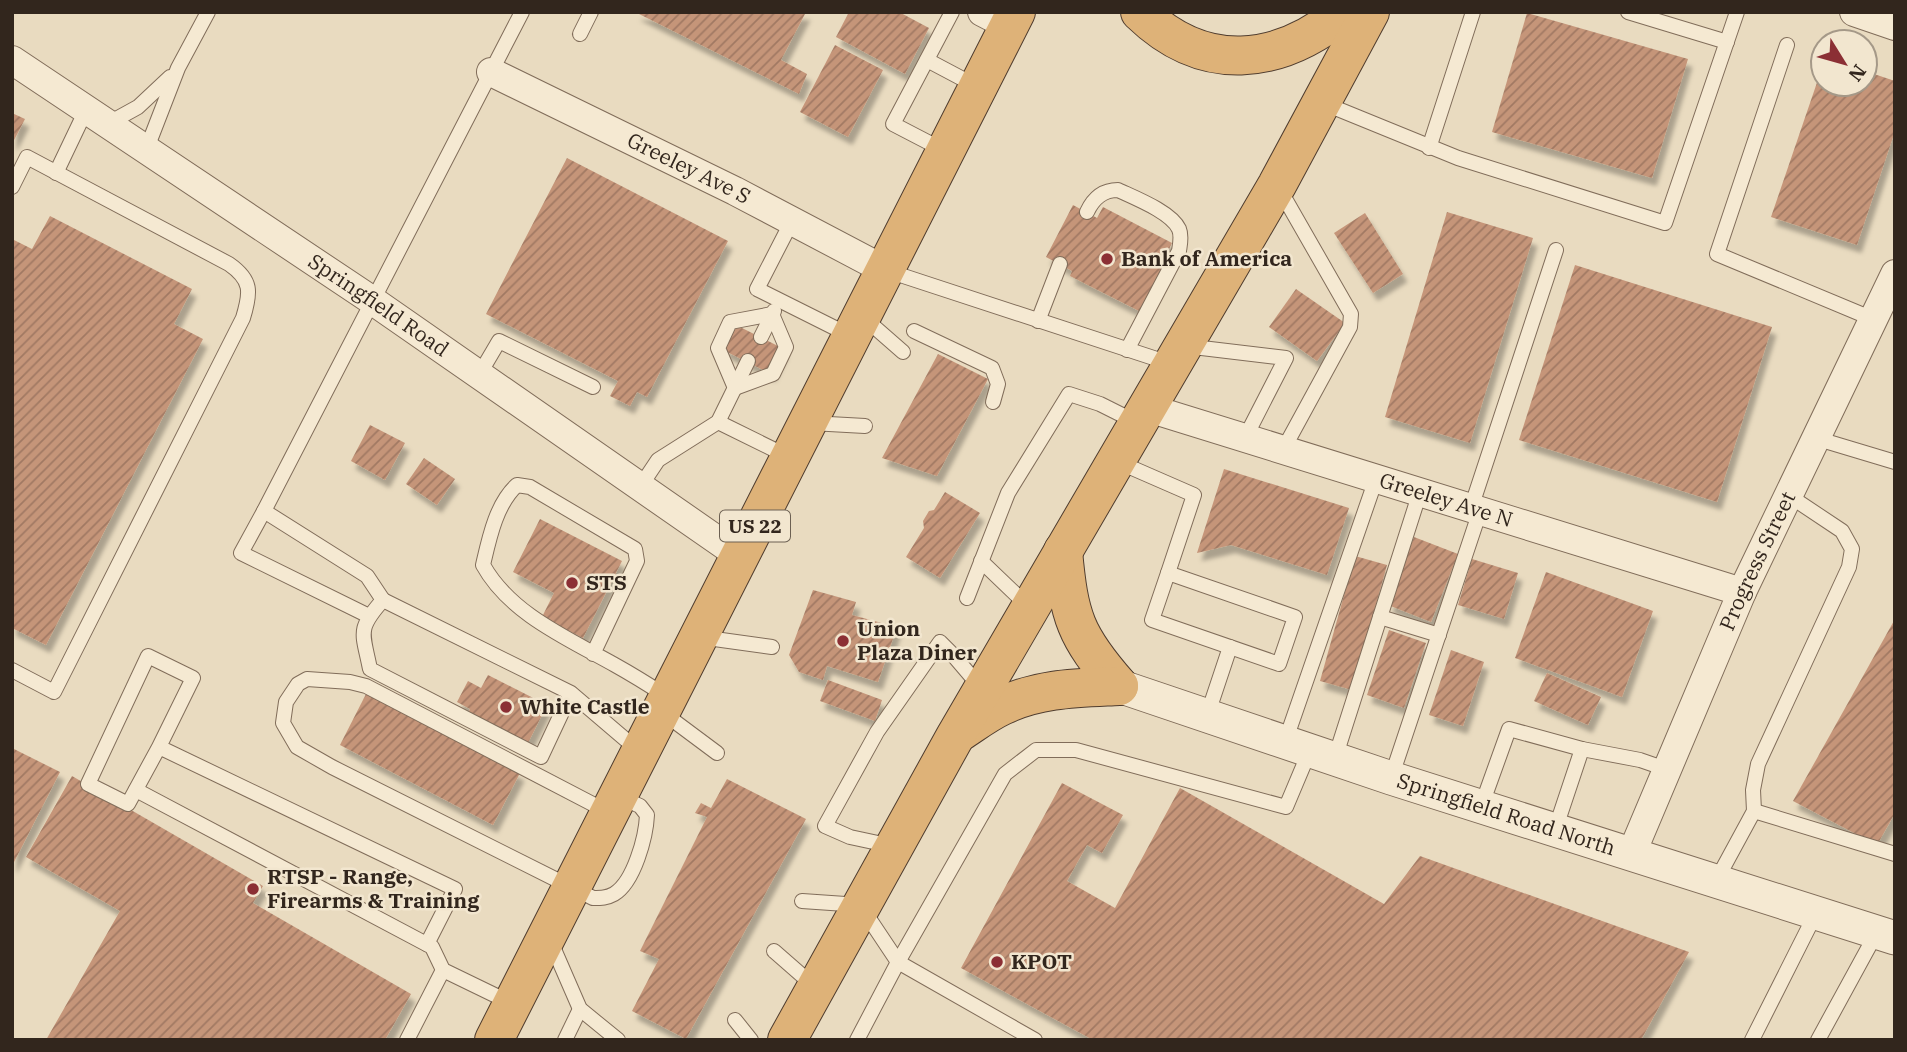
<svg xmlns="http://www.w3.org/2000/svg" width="1907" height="1052" font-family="'IBM Plex Serif',serif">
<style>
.building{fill:url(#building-hatch);filter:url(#shadow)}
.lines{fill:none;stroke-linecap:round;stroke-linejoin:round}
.service-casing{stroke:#816d5a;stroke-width:16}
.minor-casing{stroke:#816d5a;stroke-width:30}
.tertiary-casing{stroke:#816d5a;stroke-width:35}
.trunk-casing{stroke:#4f3c2e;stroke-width:40}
.service{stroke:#f5e9d2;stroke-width:14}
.minor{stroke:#f5e9d2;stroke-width:28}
.tertiary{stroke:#f5e9d2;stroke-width:33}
.trunk{stroke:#deb278;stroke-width:38}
.poi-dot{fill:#8b2f34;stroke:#f2e6cf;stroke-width:2.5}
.labels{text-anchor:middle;stroke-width:5;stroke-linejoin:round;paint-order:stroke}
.shield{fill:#f2e6cf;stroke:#6c6052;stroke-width:2}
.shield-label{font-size:19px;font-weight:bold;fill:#32261d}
.street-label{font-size:21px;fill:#32261d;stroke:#f2e6cf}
.poi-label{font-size:21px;font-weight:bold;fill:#32261d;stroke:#f2e6cf;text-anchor:start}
</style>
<defs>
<pattern id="building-hatch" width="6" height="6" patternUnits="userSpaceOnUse" patternTransform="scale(1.75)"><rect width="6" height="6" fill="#c59579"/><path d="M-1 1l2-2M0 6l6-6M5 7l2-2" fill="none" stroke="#a17963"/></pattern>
<filter id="shadow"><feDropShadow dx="4.5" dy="8" stdDeviation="2" flood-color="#0004"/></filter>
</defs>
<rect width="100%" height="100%" fill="#e9dbc0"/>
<g class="building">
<path d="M 635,12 L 806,12 L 781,60 L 807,74 L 799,94 Z"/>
<path d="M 849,12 L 899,12 L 929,28 L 905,74 L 836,37 Z"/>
<path d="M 1527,13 L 1688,59 L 1652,178 L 1492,132 Z"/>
<path d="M 835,45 L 883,70 L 848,137 L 800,112 Z"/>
<path d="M 1823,65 L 1823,84 L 1865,84 L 1865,71 L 1895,81 L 1895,131 L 1857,245 L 1771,217 Z"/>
<path d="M 12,113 L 25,119 L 12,144 Z"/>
<path d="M 567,158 L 728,241 L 647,397 L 637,392 L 630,406 L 610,396 L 618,381 L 486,314 Z"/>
<path d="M 1073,205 L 1097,218 L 1103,207 L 1172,243 L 1163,261 L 1168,264 L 1143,313 L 1070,276 L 1072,271 L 1046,257 Z"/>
<path d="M 1447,212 L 1533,238 L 1470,443 L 1385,417 Z"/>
<path d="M 1365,213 L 1403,274 L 1373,293 L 1334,233 Z"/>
<path d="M 50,216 L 192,289 L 174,324 L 203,339 L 46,645 L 12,628 L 12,239 L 32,249 Z"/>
<path d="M 1575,265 L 1772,327 L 1717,502 L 1519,440 Z"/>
<path d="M 1296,289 L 1345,323 L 1317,361 L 1269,327 Z"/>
<path d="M 736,325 L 784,349 L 771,374 L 723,350 Z"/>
<path d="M 938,354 L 988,379 L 937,476 L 882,458 Z"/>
<path d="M 370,425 L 405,443 L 385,480 L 351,461 Z"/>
<path d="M 424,458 L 455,479 L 437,505 L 406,484 Z"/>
<path d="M 1224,469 L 1349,508 L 1327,575 L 1231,545 L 1197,553 Z"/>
<path d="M 945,492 L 980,513 L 940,578 L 906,557 L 924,528 L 923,521 L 929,511 L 934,510 Z"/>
<path d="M 540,519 L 622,561 L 583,638 L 542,617 L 554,593 L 513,572 Z"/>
<path d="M 1414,537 L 1458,554 L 1431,622 L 1388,605 Z"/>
<path d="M 1355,556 L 1387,565 L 1352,690 L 1320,681 Z"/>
<path d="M 1472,559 L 1518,573 L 1504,619 L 1458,605 Z"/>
<path d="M 1546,572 L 1653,611 L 1622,697 L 1515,658 Z"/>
<path d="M 813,590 L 856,602 L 852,615 L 897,627 L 878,682 L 827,666 L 823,680 L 799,672 L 789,655 Z"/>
<path d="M 1895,619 L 1895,813 L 1877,845 L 1793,801 Z"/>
<path d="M 1389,630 L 1426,643 L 1404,708 L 1367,695 Z"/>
<path d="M 1451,650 L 1484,662 L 1463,726 L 1429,715 Z"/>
<path d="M 1547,673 L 1601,697 L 1588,725 L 1534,701 Z"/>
<path d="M 488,675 L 547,705 L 528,743 L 468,713 L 470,709 L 457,702 L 468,681 L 481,688 Z"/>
<path d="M 828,680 L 882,700 L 875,721 L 820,701 Z"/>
<path d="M 366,694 L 520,773 L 493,825 L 340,745 Z"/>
<path d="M 12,748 L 60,772 L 12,866 Z"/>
<path d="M 72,776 L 263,886 L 253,903 L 411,994 L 385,1040 L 46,1040 L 120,911 L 26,857 Z"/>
<path d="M 727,779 L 806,819 L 686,1039 L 632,1011 L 659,959 L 640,951 L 707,817 L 695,813 L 701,803 L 711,808 Z"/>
<path d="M 1062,783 L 1123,815 L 1102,853 L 1087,845 L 1067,881 L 1115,908 L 1180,788 L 1384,904 L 1420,856 L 1689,952 L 1641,1040 L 1093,1040 L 961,968 Z"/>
</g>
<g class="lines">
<defs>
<g id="service">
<path d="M 1628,12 L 1727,42"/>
<path d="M 580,34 L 591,12"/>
<path d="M 1787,45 L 1717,254 L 1873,319"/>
<path d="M 927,60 L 978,87"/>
<path d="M 1323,103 L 1458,158 L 1665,223 L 1737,12"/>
<path d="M 109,123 L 138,107 L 170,77"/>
<path d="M 147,148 L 178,68 L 208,12"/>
<path d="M 1429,148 L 1473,12"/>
<path d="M 945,151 L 893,124 L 952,12"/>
<path d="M 56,173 L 87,108"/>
<path d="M 12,187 L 27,157 L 229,264 C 252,280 251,292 243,318 L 54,692 L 12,670"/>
<path d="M 1280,190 L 1351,314 L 1350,327 L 1283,450"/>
<path d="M 1087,212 C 1093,199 1102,190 1118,190 C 1135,198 1171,212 1179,229 C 1182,236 1180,244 1179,251 L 1127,350"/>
<path d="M 792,221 L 757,289 L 851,336"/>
<path d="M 885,270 L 1172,364"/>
<path d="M 772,314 L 786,347 L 773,374 L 735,388 L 718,348 L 730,322 Z"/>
<path d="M 863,317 L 903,352"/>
<path d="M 1038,321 L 1060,264"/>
<path d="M 914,331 L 992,368 L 998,384 L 993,402"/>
<path d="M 761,337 L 774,311"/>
<path d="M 1185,346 L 1286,358 L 1245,438"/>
<path d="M 479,375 L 499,341 L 593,387"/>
<path d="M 718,422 L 789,457"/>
<path d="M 811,423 L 865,426"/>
<path d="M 1815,438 L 1895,462"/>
<path d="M 1116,461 L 1194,495 L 1168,573"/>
<path d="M 640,487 L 658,460 L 718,422 L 748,361"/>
<path d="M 1471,508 L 1556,250"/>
<path d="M 264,511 L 367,576 L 383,600"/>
<path d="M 981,561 L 1029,607"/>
<path d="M 1168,573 L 1295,617 L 1279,664 L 1152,620 Z"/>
<path d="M 967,598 L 1008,493 L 1069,394 L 1100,404 L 1138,423"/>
<path d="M 369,616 L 241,553 L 264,511 L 522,12"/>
<path d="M 1380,617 L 1439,635"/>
<path d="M 700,637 L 772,647"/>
<path d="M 593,654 L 637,561 L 635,549 L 530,487 L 517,485 C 496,504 489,539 483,565 C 510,614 569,639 615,665 C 633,675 649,685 666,696"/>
<path d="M 571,693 L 541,757 L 370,669 C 363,633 356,630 383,600 L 571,693 L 639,751"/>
<path d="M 662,712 L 717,753"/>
<path d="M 1207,716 L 1230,647"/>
<path d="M 1285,742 L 1376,479"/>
<path d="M 159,747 L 193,678 L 148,656 L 88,784 L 128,804 L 159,747 L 455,889 L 427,944"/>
<path d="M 1335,758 L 1420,492"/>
<path d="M 1391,778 L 1480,511"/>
<path d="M 136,790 L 432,947 L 443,970 L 511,1003"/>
<path d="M 1481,807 L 1509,729 L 1582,749 L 1640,760 L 1666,769"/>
<path d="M 1754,811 L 1895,854"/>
<path d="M 608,812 L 366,686 L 350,682 L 307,679 L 298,684 L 286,702 L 283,723 L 297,747 L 332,767 L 593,898 C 601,898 607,898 614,894 C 634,882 646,837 647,815 L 640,806 L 620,797"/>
<path d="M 1555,830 L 1582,749"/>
<path d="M 892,846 L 850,837 L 825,826 L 877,732 L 940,642 L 953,655 L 982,689"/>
<path d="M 1716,881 L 1754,811 L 1753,790 L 1758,764 L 1849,567 L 1852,549 L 1842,531 L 1788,495"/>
<path d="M 802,901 L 860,905 L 898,962 L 857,1040"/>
<path d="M 550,940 L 580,1009 L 618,1040"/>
<path d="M 774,951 L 814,986"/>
<path d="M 735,1020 L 751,1040"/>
<path d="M 407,1040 L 443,970"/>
<path d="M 565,1040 L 580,1009"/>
<path d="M 1035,1040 L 898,962 L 1005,774 L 1036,750 L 1076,750 L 1286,807 L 1310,750"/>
<path d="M 1752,1040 L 1816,913"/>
<path d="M 1818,1040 L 1877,932"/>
</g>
<g id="minor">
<path d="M 982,12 L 1009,26"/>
<path d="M 1854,12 L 1895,26"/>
<path id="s1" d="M 12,60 L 373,301 L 740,556"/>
<path id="s2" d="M 491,72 L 735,191 L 885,270"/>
<path id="s3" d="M 1148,408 L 1742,592"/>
<path id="s4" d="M 1631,855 L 1742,592 L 1895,274"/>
</g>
<g id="tertiary">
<path id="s5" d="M 1119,686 L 1391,778 L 1895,938"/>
</g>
<g id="trunk">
<path d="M 1140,12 C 1204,74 1278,66 1344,12"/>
<path d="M 1063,551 C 1069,617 1075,636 1119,686"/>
<path d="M 960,732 C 974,723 987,713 1002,706 C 1039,688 1079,688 1119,686"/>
<path d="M 494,1040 L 1016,12"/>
<path d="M 787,1040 L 956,735 L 1277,185 L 1370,12"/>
</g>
</defs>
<use href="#service" class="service-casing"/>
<use href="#minor" class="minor-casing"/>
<use href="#tertiary" class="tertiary-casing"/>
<use href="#trunk" class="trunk-casing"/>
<use href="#service" class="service"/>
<use href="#minor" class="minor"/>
<use href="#tertiary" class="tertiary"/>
<use href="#trunk" class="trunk"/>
</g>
<g class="poi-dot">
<circle cx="1107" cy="259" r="7"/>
<circle cx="572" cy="583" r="7"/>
<circle cx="843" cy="641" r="7"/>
<circle cx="506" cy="707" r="7"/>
<circle cx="253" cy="889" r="7"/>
<circle cx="997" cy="962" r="7"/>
</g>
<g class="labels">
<rect class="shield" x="720" y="510.5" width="70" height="31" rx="5"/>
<g class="shield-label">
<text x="755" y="533">US 22</text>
</g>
<g class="street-label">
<text dy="7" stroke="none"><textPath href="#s2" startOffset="220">Greeley Ave S</textPath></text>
<text dy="7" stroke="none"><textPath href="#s1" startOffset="441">Springfield Road</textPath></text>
<text dy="7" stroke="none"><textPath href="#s3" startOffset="312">Greeley Ave N</textPath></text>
<text dy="7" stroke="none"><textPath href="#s4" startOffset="320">Progress Street</textPath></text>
<text dy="7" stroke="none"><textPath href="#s5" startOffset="408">Springfield Road North</textPath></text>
</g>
<g class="poi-label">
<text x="1121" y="266">Bank of America</text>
<text x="586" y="590">STS</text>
<text x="857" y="636">Union<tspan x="857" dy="24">Plaza Diner</tspan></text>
<text x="520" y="714">White Castle</text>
<text x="267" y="884">RTSP - Range,<tspan x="267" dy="24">Firearms &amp; Training</tspan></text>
<text x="1011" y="969">KPOT</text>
</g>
</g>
<rect width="1907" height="1052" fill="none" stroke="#32261d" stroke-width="28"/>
<g transform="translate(1844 63) rotate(127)"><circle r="33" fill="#f2e6cf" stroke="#a59988" stroke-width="2"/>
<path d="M0-5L12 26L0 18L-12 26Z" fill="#8b2f34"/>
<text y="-10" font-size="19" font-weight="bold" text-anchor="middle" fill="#32261d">N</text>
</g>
</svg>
